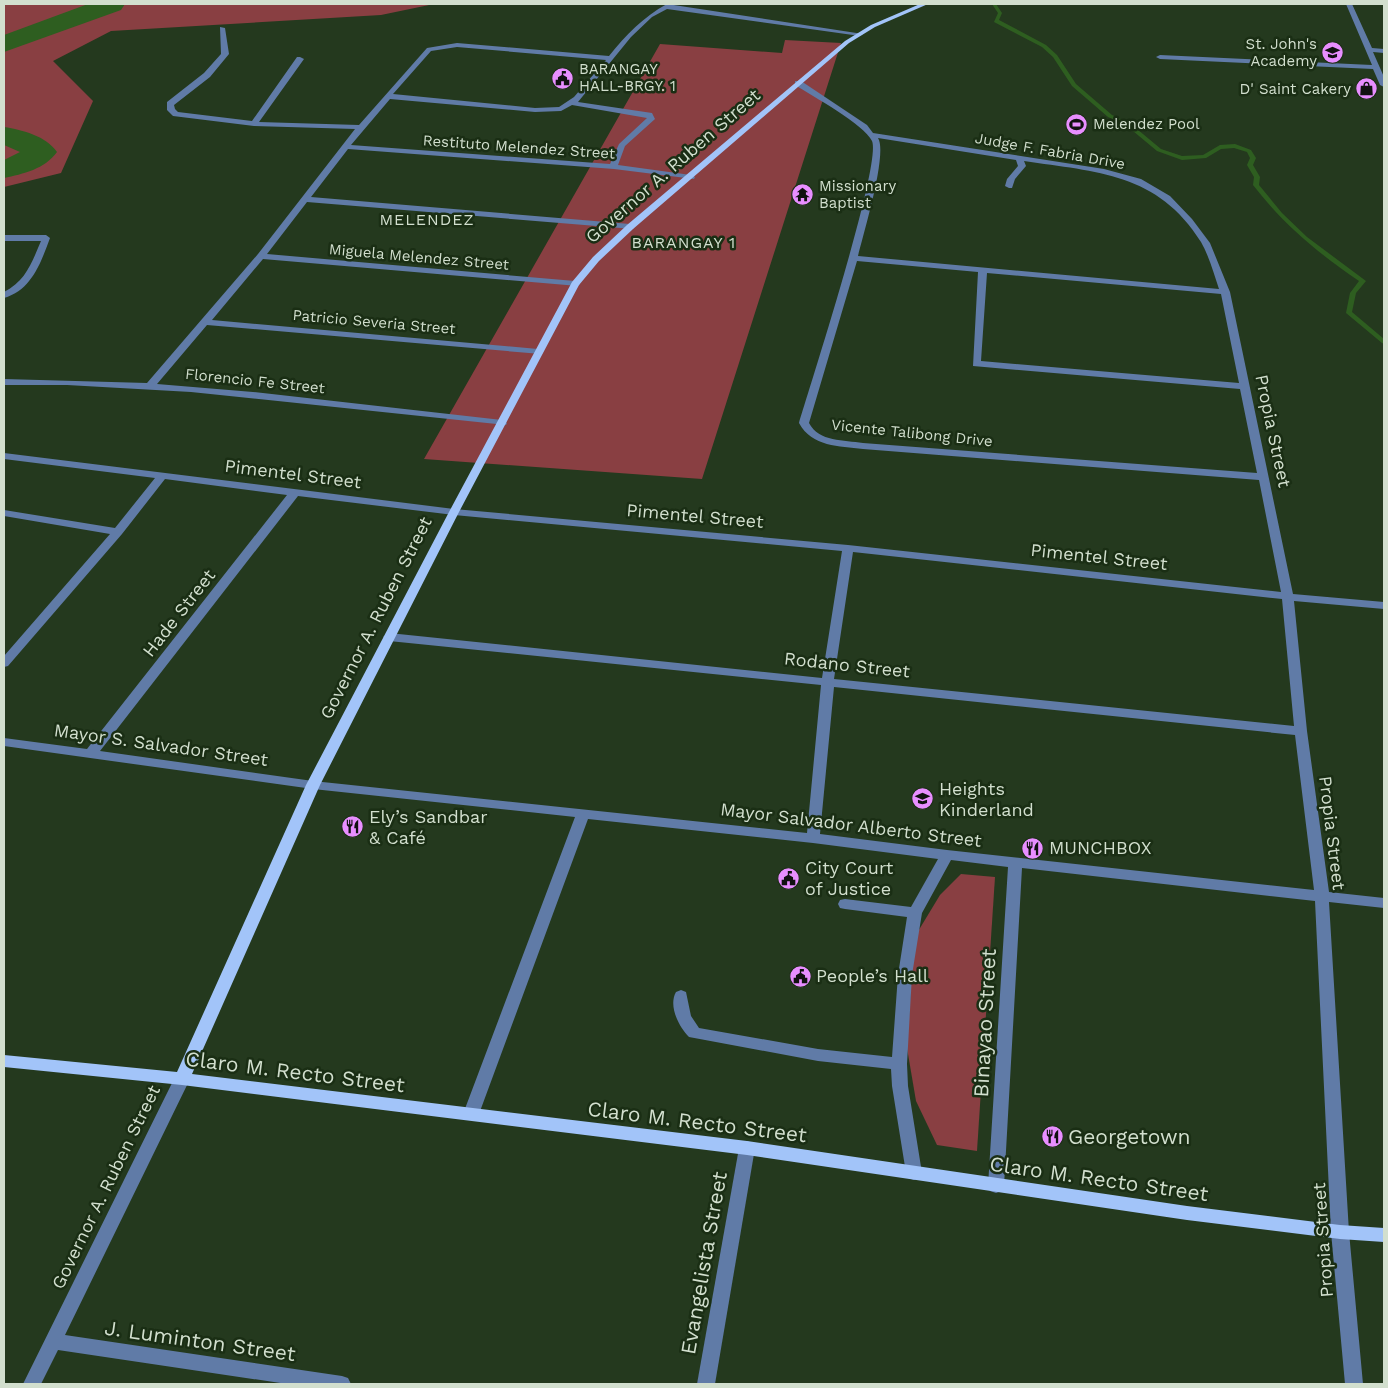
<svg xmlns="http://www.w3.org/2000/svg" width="1388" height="1388" font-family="'Work Sans',sans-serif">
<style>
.green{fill:#893f42}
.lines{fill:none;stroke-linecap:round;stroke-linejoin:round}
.stream{fill:#2e5e20;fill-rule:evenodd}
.river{fill:#2e5e20;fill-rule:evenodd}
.minor{fill:#607ba7;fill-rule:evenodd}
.major{fill:#a2c4f9;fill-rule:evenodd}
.labels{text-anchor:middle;stroke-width:5;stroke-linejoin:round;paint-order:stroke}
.far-poi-label{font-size:15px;fill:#d2dfce;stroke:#1a2e14;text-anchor:start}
.far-street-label{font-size:15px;fill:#d2dfce;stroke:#1a2e14}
.far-neighbourhood-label{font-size:16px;letter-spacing:1px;fill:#d2dfce;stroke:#1a2e14}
.far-quarter-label{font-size:16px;letter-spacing:1px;fill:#d2dfce;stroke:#1a2e14}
.street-label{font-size:18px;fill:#d2dfce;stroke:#1a2e14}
.poi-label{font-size:18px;fill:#d2dfce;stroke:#1a2e14;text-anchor:start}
.near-street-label{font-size:21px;fill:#d2dfce;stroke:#1a2e14}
.near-poi-label{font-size:21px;fill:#d2dfce;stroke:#1a2e14;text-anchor:start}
</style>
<rect width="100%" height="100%" fill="#24391e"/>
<g class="green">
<path d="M 4,4 L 434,4 L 381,15 L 111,31 L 53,61 L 93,101 L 61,173 L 4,187 Z"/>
<path d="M 785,40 L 841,43 L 702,479 L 424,459 L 660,44 L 782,53 Z"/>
<path d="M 961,874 L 995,877 L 977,1151 L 937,1145 L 916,1101 L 907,1048 L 914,938 L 940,895 Z"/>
</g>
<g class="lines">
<path class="stream" d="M 992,4 L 996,4 L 1002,13 L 999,20 L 1046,45 L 1057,55 L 1076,84 L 1112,115 L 1131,124 L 1161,149 L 1182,156 L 1203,155 L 1220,145 L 1235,144 L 1251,150 L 1256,158 L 1253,165 L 1260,177 L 1259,185 L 1282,213 L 1307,237 L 1366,281 L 1356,293 L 1352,312 L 1384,339 L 1384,344 L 1382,343 L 1346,313 L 1350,293 L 1359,281 C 1319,254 1283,224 1253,185 L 1254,177 L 1247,165 L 1250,158 L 1247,152 L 1234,148 L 1221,149 L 1206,158 L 1182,160 L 1157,151 L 1127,126 L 1108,117 L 1072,86 L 1053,57 L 1042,47 L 994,22 L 998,13 Z"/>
<g class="river">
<path d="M 88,4 L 125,4 L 121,10 L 4,52 L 4,35 Z"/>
<path d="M 4,127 C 23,130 46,136 57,152 C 45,169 23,174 4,178 L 4,160 L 20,152 L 4,145 Z"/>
</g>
<g class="minor">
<path d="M 667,4 L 863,34 L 860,36 L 667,9 L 652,17 L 631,37 L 578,102 L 652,113 L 655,119 L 625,146 L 618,165 L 691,175 L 695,177 L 694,179 L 614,169 L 348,149 L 311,197 L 630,224 L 634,227 L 633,229 L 307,202 L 267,254 L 575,281 L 580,284 L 578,286 L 263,259 L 212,320 L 538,349 L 541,350 L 541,354 L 207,325 L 157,384 L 253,392 L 502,420 L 507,423 L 506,425 L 191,392 L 67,385 L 4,385 L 4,379 L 147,383 L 258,254 L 355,129 L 254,126 L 173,116 L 167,110 L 167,102 L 204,73 L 221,54 L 220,27 L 225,28 L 229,54 L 210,77 L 174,105 L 175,109 L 178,112 L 252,121 L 297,57 L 300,57 L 304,59 L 259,122 L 359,125 L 427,48 L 457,43 L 609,56 C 626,35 643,17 667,4 ZM 457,47 L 606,60 L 574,97 L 559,107 L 535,108 L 393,94 L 431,51 ZM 390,99 L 535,112 L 561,111 L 572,105 L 647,118 L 619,144 L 610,164 L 351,145 Z"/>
<path d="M 1346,4 L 1352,4 L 1372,48 L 1384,49 L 1384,53 L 1373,52 L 1384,77 L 1384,87 L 1380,85 L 1373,69 L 1160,59 L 1156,57 L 1160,55 L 1372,65 Z"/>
<path d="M 795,81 L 801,81 L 867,125 L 873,133 L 1104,169 L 1141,179 L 1170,196 L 1192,219 L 1210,243 L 1230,292 L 1293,594 L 1384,602 L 1384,609 L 1294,601 L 1307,731 L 1329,892 L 1384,898 L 1384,908 L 1329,902 L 1349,1232 L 1363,1384 L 1345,1384 L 1331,1232 L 1315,901 L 1022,868 L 1004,1186 L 1002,1191 L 996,1193 L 990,1191 L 988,1186 L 1008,867 L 951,860 L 922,913 L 912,975 L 907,1064 L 908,1086 L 922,1173 L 920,1178 L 914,1180 L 908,1178 L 906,1173 L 892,1086 L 891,1069 L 818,1061 L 689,1037 C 679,1027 668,1006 676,992 L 681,990 L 686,992 L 691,1016 L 699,1028 L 818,1049 L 892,1057 L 898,975 L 907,917 L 845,909 L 840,908 L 838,904 L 840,900 L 845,899 L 911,907 L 938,859 L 813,843 L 588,819 L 479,1114 L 477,1119 L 471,1120 L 465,1119 L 463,1114 L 575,817 L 313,789 L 4,746 L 4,738 L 87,749 L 287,495 L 165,479 L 122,534 L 8,666 L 4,667 L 4,656 L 110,534 L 4,516 L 4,510 L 115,528 L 155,478 L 4,459 L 4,453 L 454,509 L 848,545 L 1281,592 L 1259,480 L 863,449 C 839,446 812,447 799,423 C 810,386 882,163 872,141 C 864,124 812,96 795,85 ZM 878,138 L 1016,160 L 1018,166 L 1007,179 L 1005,186 L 1009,188 L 1012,188 L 1015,179 L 1026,166 L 1024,161 C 1097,172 1158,173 1201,242 C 1209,256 1214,274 1219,289 L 858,256 C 863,235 888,153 878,138 ZM 857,261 L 978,272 L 973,366 L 1240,389 L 1257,473 L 863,443 C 844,440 819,442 809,423 ZM 987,273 L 1221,294 L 1239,383 L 981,361 ZM 298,496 L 454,515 L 842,551 L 822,678 L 389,633 L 383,637 L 389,641 L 821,685 L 807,833 L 313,781 L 100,751 ZM 853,552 L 1282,599 L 1294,726 L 834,679 ZM 834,687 L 1295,735 L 1314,890 L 947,850 L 820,834 Z"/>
<path d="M 4,235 L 46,235 L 50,238 C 41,262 32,290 4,298 L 4,292 C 26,281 32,262 41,241 L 4,241 Z"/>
<path d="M 182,1073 L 188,1075 L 190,1079 L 65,1335 L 342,1376 L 348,1378 L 351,1384 L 287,1384 L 58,1350 L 41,1384 L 23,1384 L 174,1079 L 176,1075 Z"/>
<path d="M 747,1141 L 753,1143 L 755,1148 L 715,1384 L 697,1384 L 739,1148 L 741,1143 Z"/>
</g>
<path class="major" d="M 920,4 L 928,4 L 875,27 L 849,43 L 633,229 L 599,261 L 579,285 L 459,512 L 320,785 L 192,1074 L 747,1141 L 1187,1206 L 1340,1225 L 1384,1228 L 1384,1242 L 1340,1239 L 1187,1220 L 747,1155 L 182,1085 L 4,1067 L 4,1055 L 177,1072 L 306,785 L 449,512 L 572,282 L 593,257 L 627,225 L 845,41 L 871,25 Z"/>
</g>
<defs>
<symbol id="school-disc" viewBox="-11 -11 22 22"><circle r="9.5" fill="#e88eff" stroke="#1a2e14"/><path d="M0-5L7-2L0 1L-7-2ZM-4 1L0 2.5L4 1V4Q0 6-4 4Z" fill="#111"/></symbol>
<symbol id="civic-disc" viewBox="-11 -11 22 22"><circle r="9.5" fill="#e88eff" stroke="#1a2e14"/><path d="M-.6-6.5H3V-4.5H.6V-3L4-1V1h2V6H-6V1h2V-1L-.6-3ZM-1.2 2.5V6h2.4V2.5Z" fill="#111"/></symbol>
<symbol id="shop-disc" viewBox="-11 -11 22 22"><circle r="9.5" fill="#e88eff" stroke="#1a2e14"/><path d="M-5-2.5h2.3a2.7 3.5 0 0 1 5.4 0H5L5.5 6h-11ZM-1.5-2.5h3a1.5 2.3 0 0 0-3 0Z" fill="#111"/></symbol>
<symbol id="stadium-disc" viewBox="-11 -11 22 22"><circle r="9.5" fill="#e88eff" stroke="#1a2e14"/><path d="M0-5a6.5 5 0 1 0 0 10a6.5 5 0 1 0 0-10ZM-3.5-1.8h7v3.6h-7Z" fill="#111"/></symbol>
<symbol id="temple-disc" viewBox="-11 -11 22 22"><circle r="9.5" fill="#e88eff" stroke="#1a2e14"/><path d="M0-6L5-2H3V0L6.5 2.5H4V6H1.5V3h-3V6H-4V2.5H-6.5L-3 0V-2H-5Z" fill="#111"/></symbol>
<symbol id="restaurant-disc" viewBox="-11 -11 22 22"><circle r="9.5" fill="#e88eff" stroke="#1a2e14"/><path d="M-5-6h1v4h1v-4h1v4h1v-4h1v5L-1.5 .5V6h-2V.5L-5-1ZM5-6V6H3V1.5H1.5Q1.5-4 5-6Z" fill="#111"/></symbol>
</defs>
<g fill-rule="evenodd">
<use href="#school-disc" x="1320" y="40" width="25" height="25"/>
<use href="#civic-disc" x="550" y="66" width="25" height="25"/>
<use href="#shop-disc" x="1354" y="76" width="25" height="25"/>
<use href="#stadium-disc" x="1064" y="112" width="25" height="25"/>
<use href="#temple-disc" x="790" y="182" width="25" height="25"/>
<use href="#school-disc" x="910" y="786" width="25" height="25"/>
<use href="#restaurant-disc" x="340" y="814" width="25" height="25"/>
<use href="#restaurant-disc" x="1020" y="836" width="25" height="25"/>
<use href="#civic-disc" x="776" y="866" width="25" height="25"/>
<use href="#civic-disc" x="788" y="964" width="25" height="25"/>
<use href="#restaurant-disc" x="1040" y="1124" width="25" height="25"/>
</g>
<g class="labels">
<g class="far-poi-label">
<text x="1317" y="49" text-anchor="end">St. John's<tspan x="1317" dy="17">Academy</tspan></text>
<text x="579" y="74">BARANGAY<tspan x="579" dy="17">HALL-BRGY. 1</tspan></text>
<text x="1351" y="94" text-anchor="end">D' Saint Cakery</text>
<text x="1093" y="129">Melendez Pool</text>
<text x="819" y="191">Missionary<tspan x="819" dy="17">Baptist</tspan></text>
</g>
<g class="far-street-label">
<text transform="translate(519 147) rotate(4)" y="5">Restituto Melendez Street</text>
<text transform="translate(1050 151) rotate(10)" y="5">Judge F. Fabria Drive</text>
<text transform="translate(419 257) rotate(5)" y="5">Miguela Melendez Street</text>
<text transform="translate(374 322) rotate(5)" y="5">Patricio Severia Street</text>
<text transform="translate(255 381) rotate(6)" y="5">Florencio Fe Street</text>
<text transform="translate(912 433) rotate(6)" y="5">Vicente Talibong Drive</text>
</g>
<g class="far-neighbourhood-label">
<text x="427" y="225">MELENDEZ</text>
</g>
<g class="far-quarter-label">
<text x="684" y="248">BARANGAY 1</text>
</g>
<g class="street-label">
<text transform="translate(673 166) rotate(-41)" y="6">Governor A. Ruben Street</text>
<text transform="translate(1273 431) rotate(78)" y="6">Propia Street</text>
<text transform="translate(293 474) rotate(7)" y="6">Pimentel Street</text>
<text transform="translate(695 516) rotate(5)" y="6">Pimentel Street</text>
<text transform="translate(1099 557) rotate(6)" y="6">Pimentel Street</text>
<text transform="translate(179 613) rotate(-52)" y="6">Hade Street</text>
<text transform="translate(376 618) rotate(-63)" y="6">Governor A. Ruben Street</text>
<text transform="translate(847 665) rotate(6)" y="6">Rodano Street</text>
<text transform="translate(161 745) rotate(8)" y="6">Mayor S. Salvador Street</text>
<text transform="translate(851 825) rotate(7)" y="6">Mayor Salvador Alberto Street</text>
<text transform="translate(1332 833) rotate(83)" y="6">Propia Street</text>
<text transform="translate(106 1187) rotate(-64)" y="6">Governor A. Ruben Street</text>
<text transform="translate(1323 1240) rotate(-94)" y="6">Propia Street</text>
</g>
<g class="poi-label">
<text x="939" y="795">Heights<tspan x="939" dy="21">Kinderland</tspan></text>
<text x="369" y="823">Ely’s Sandbar<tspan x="369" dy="21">&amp; Café</tspan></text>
<text x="1049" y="854">MUNCHBOX</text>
<text x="805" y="874">City Court<tspan x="805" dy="21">of Justice</tspan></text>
<text x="816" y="982">People’s Hall</text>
</g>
<g class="near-street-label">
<text transform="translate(985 1023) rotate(-87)" y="7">Binayao Street</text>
<text transform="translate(295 1072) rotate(7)" y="7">Claro M. Recto Street</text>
<text transform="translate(697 1122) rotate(7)" y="7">Claro M. Recto Street</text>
<text transform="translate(1099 1179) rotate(8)" y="7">Claro M. Recto Street</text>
<text transform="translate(704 1263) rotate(-80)" y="7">Evangelista Street</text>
<text transform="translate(200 1341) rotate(8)" y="7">J. Luminton Street</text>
</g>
<g class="near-poi-label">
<text x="1068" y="1144">Georgetown</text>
</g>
</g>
<rect width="1388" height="1388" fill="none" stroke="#d2dfce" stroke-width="10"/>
</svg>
